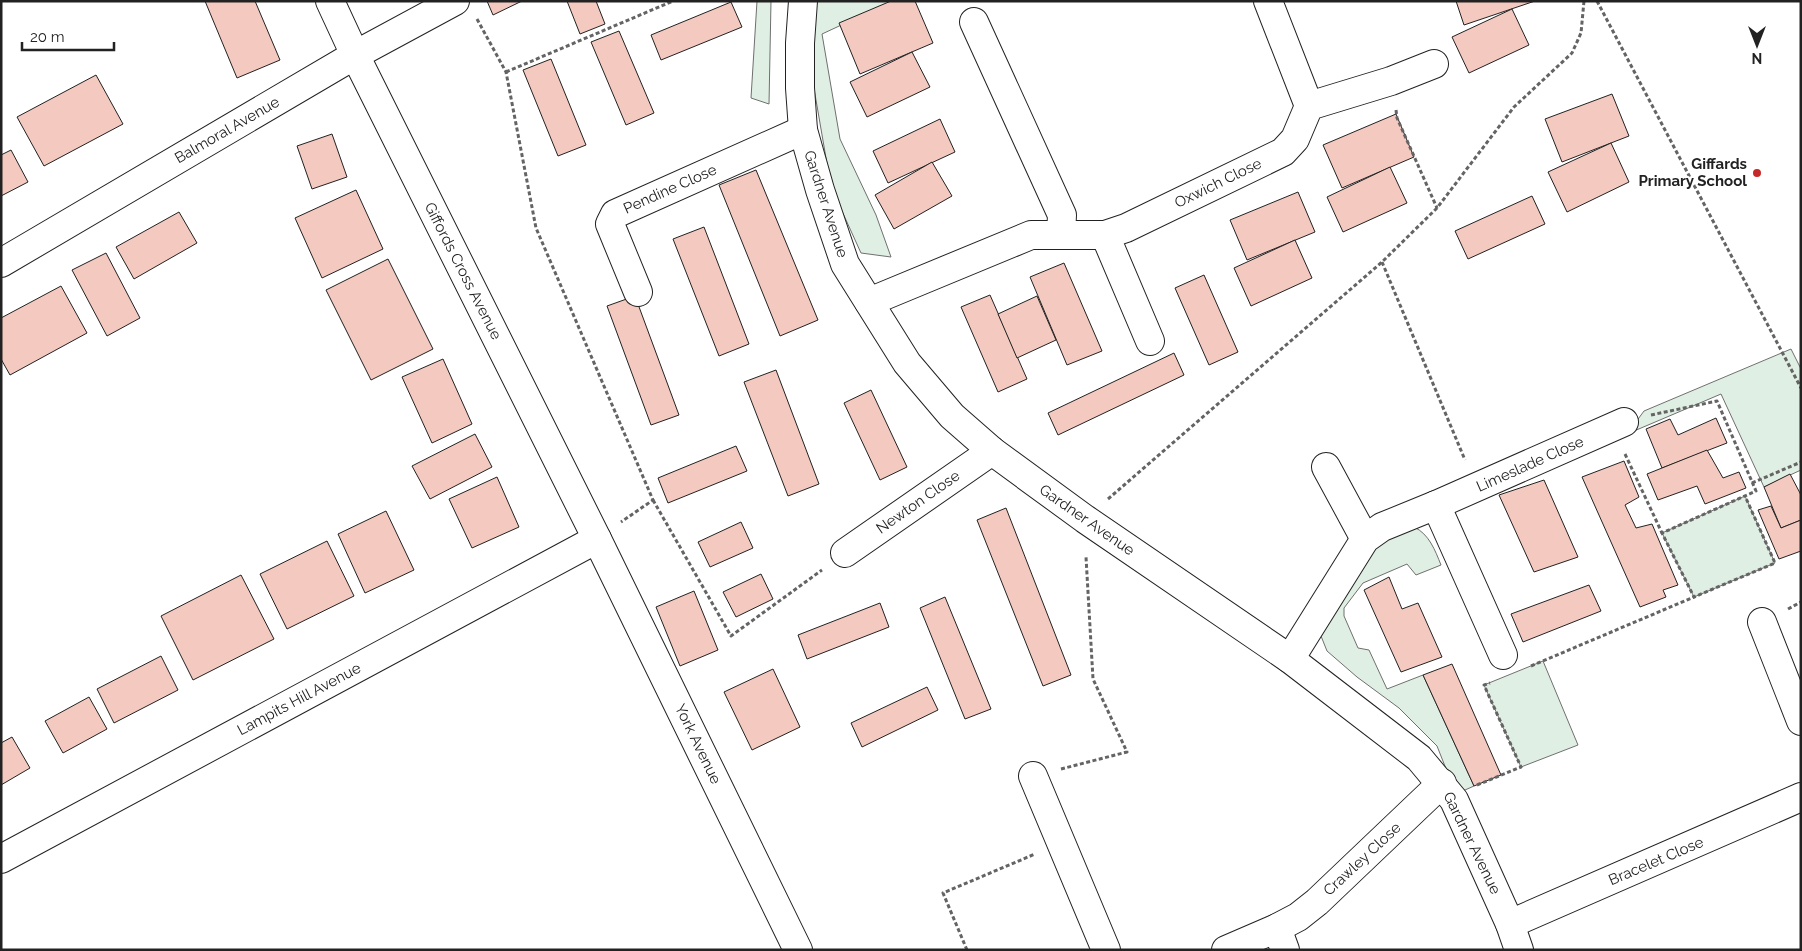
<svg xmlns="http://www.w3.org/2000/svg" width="1802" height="951" font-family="Raleway,sans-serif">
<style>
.green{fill:#e0efe3;stroke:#6f6f6f}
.building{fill:#f3c9c0;stroke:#222}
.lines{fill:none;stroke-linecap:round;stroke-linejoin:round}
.minor-casing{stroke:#222;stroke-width:30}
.path{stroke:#646464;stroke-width:3;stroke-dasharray:4 2.5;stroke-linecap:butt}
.minor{stroke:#fff;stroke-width:28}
.poi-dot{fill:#c62828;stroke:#fff;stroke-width:2}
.labels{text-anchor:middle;stroke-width:4;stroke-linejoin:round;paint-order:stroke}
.street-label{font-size:15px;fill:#222;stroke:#fff}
.poi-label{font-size:15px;font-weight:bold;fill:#222;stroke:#fff;text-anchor:end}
</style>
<rect width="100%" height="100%" fill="#fff"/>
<g class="green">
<path d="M 757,1 L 771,1 L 769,104 L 751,98 Z"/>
<path d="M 813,1 L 893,1 L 822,34 L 840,139 L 876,215 L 891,257 L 861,253 L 831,187 L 811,71 Z"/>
<path d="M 1791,349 L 1801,369 L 1801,470 L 1764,487 L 1721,394 L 1627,434 L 1644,411 Z"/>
<path d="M 1745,496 L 1775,563 L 1694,597 L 1662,533 Z"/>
<path d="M 1414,527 C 1429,534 1435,550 1441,565 L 1416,575 L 1407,564 L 1363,583 L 1344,608 L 1344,616 L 1358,648 L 1369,650 L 1387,689 L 1423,675 L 1474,786 L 1456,794 L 1437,746 L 1399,708 L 1357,677 L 1327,651 L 1321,636 L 1319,623 L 1365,539 Z"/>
<path d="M 1543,661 L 1578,745 L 1521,767 L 1484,685 Z"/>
</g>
<g class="building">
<path d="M 205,1 L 255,1 L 280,60 L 237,78 Z"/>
<path d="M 487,1 L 522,1 L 493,15 Z"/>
<path d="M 567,1 L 596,1 L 605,24 L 580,34 Z"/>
<path d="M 891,1 L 915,1 L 933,43 L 860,74 L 839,23 Z"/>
<path d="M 1456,1 L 1535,1 L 1464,25 Z"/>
<path d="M 731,2 L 742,27 L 661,60 L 651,35 Z"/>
<path d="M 1512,9 L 1529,45 L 1469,73 L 1452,37 Z"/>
<path d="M 619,31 L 654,113 L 626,125 L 591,42 Z"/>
<path d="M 912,52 L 930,87 L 867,117 L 850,82 Z"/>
<path d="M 551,59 L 586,145 L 558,156 L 523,70 Z"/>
<path d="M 96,75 L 123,124 L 44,166 L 17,117 Z"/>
<path d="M 1612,94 L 1629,136 L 1562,162 L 1545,119 Z"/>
<path d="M 1396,114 L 1414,157 L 1342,188 L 1323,145 Z"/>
<path d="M 940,119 L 955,152 L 888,183 L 873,151 Z"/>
<path d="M 332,134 L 347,177 L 312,189 L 297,146 Z"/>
<path d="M 1611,143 L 1629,182 L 1567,212 L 1548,172 Z"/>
<path d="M 11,150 L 28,182 L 1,196 L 1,155 Z"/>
<path d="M 932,162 L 952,196 L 894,229 L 875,195 Z"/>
<path d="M 1390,167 L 1407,203 L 1343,232 L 1327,197 Z"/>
<path d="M 756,170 L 818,320 L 780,336 L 719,185 Z"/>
<path d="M 356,190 L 383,249 L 322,278 L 295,218 Z"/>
<path d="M 1298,192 L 1315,232 L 1247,260 L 1230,220 Z"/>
<path d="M 1532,196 L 1545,224 L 1468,259 L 1455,231 Z"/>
<path d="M 179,212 L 197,243 L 134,279 L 116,247 Z"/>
<path d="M 704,227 L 749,344 L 719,356 L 673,239 Z"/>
<path d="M 1295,240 L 1312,278 L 1251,306 L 1234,268 Z"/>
<path d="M 106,253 L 140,318 L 107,336 L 72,270 Z"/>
<path d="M 388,259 L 433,349 L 371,380 L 326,290 Z"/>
<path d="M 1064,263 L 1102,351 L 1067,365 L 1030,277 Z"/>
<path d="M 1204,275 L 1238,352 L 1209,365 L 1175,288 Z"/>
<path d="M 61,286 L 87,333 L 10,375 L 1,359 L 1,318 Z"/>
<path d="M 990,295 L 1027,379 L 998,392 L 961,307 Z"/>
<path d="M 635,296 L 679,415 L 651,425 L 607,306 Z"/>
<path d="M 1037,296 L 1056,340 L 1017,358 L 998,314 Z"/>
<path d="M 1174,353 L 1184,375 L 1058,435 L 1048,413 Z"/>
<path d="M 443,359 L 472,424 L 432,443 L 402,377 Z"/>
<path d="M 776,370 L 819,484 L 788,496 L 744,382 Z"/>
<path d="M 871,390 L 907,467 L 880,480 L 844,403 Z"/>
<path d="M 1716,418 L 1727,443 L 1662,468 L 1646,429 L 1670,419 L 1678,435 Z"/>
<path d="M 475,434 L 492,467 L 430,499 L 412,466 Z"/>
<path d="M 736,446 L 747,471 L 668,503 L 658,478 Z"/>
<path d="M 1707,450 L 1723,478 L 1739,472 L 1746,488 L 1705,504 L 1697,486 L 1658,500 L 1647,474 Z"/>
<path d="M 1624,461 L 1639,497 L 1625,505 L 1636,528 L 1652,524 L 1678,585 L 1663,590 L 1666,597 L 1640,607 L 1582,477 Z"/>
<path d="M 1790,474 L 1801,495 L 1801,520 L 1781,528 L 1764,487 Z"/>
<path d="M 497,477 L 519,527 L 472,548 L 449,499 Z"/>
<path d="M 1544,480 L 1578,557 L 1534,572 L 1499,495 Z"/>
<path d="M 1771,506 L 1781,528 L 1801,520 L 1801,551 L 1779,559 L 1758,510 Z"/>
<path d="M 1006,508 L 1071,675 L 1043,686 L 977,520 Z"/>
<path d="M 386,511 L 414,570 L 365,593 L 338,534 Z"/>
<path d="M 741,522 L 753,548 L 710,567 L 698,542 Z"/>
<path d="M 327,541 L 354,596 L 287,629 L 260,574 Z"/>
<path d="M 761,574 L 773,599 L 736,617 L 723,592 Z"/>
<path d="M 241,575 L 274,639 L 193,680 L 161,616 Z"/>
<path d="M 1389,577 L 1402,609 L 1418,603 L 1442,657 L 1401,672 L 1364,590 Z"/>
<path d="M 1589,585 L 1601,611 L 1523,642 L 1511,614 Z"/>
<path d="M 694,591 L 718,650 L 680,666 L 656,607 Z"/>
<path d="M 945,597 L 991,709 L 965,719 L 920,608 Z"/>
<path d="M 880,603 L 889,627 L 807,659 L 798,635 Z"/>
<path d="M 161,656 L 178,690 L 114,723 L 97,689 Z"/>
<path d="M 1452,664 L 1501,775 L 1474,786 L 1423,675 Z"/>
<path d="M 773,669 L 800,727 L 752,750 L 724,692 Z"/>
<path d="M 927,687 L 938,710 L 862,747 L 851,723 Z"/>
<path d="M 89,697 L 107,729 L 63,753 L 45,721 Z"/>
<path d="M 12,737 L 30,768 L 1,785 L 1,743 Z"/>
</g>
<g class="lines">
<defs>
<g id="minor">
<path d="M 330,1 L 355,55 L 597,539 L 798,950"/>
<path d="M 803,1 L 800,43 L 800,88 L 803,130 L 820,190 L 845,264 L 907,363 L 952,416 L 992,451 L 1085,519 L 1290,659 L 1419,758 L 1454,800 L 1510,924 L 1519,950"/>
<path d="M 1268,1 L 1309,106"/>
<path d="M 974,22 L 1062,215 L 1061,234"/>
<path d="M 1105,235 L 1150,341"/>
<path d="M 1,263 L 355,55 L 455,1"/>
<path d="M 638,292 L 610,224 L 615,214 L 803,130"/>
<path d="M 869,302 L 1031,235 L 1105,235 L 1126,228 L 1283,152 L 1295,139 L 1309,106 L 1391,81 L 1434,64"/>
<path d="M 1326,467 L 1365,539"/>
<path d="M 1436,505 L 1503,655"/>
<path d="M 845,553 L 992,451"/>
<path d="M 1762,622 L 1801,721"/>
<path d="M 1290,659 L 1365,539 L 1382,527 L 1436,505 L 1624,422"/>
<path d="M 1033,776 L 1106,950"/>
<path d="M 1,859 L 597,539"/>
<path d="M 1510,924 L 1801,797"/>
<path d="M 1277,928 L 1285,950"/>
<path d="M 1226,950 L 1277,928 L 1298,917 L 1317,902 L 1442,783"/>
</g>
</defs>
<use href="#minor" class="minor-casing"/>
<g class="path">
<path d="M 1597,1 L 1801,388"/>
<path d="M 477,19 L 506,72 L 536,228 L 653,500 L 621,522"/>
<path d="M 506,72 L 673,1"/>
<path d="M 1396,110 L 1397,118 L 1437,208"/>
<path d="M 1382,262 L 1465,460"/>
<path d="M 1651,415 L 1717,401 L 1756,491 L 1662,533 L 1694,597 L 1775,563 L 1745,496"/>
<path d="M 1625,454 L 1662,533"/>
<path d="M 1752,483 L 1801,462"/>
<path d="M 1108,499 L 1382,262 L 1437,208 L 1514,107 L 1572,53 L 1581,33 L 1584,1"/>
<path d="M 653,500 L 731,636 L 822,570"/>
<path d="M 1788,609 L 1801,602"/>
<path d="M 1531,666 L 1694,597"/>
<path d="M 1061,769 L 1127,752 L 1093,679 L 1086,557"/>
<path d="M 1477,785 L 1521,767 L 1484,685 L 1490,683"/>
<path d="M 967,950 L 943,893 L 1035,854"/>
</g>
<use href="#minor" class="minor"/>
</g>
<circle class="poi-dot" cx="1757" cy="173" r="5"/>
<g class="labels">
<g class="street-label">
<text transform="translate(227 130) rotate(-30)" y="5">Balmoral Avenue</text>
<text transform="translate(1218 183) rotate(-26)" y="5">Oxwich Close</text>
<text transform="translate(670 189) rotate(-24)" y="5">Pendine Close</text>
<text transform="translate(826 204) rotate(72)" y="5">Gardner Avenue</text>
<text transform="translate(463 271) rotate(63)" y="5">Giffords Cross Avenue</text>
<text transform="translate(1530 464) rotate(-24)" y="5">Limeslade Close</text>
<text transform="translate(918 502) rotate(-35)" y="5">Newton Close</text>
<text transform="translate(1087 520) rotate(35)" y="5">Gardner Avenue</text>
<text transform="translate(299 699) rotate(-28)" y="5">Lampits Hill Avenue</text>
<text transform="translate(698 744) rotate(64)" y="5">York Avenue</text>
<text transform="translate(1472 843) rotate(64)" y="5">Gardner Avenue</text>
<text transform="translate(1362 859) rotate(-43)" y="5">Crawley Close</text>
<text transform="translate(1656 861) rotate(-23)" y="5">Bracelet Close</text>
</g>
<g class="poi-label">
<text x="1747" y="169">Giffards<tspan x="1747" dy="17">Primary School</tspan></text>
</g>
</g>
<rect width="1802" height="951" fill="none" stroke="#222222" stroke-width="5"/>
<g transform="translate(1757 45) rotate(180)" stroke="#ffffff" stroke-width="4" paint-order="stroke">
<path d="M0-4L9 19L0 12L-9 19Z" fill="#222222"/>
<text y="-8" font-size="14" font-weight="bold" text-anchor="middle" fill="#222222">N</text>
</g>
<path d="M22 42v8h92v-8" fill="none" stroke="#222222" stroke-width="2.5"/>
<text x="30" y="42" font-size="15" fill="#222222" stroke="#ffffff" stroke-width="4" paint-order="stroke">20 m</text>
</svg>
